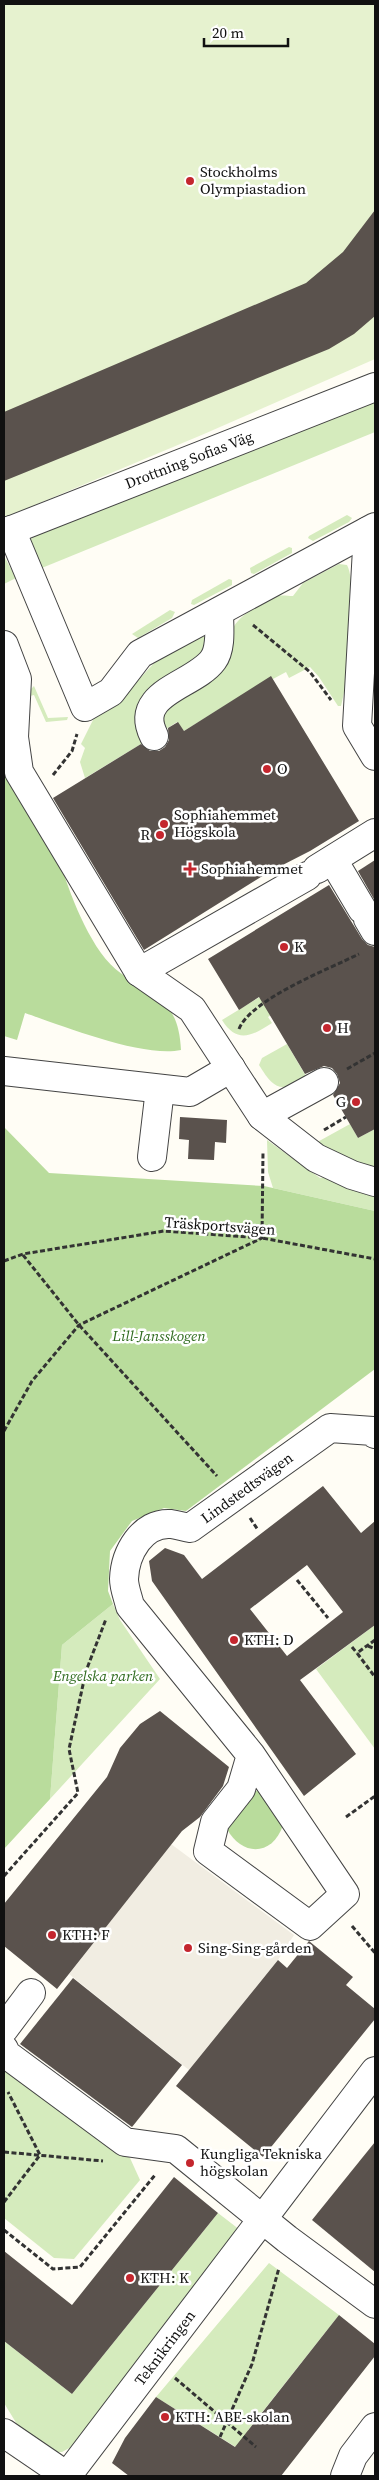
<svg xmlns="http://www.w3.org/2000/svg" width="379" height="2480" font-family="'Source Serif 4',serif">
<style>
.green{fill:#d5ebbd}
.forest{fill:#b9dc9c}
.pitch{fill:#e6f2cf}
.plaza{fill:#f1ede2}
.building{fill:#5a524d;fill-rule:evenodd}
.lines{fill:none;stroke-linecap:round;stroke-linejoin:round}
.minor-casing{stroke:#444;stroke-width:30}
.path{stroke:#333;stroke-width:3;stroke-dasharray:5 2.5;stroke-linecap:butt}
.minor{stroke:#fff;stroke-width:28}
.poi-dot{fill:#c4262e;stroke:#fff;stroke-width:2}
.labels{text-anchor:middle;stroke-width:5;stroke-linejoin:round;paint-order:stroke}
.poi-label{font-size:15px;fill:#111;stroke:#fff;text-anchor:start}
.street-label{font-size:15px;fill:#111;stroke:#fff}
.park-label{font-size:15px;font-style:italic;fill:#2f6b1f;stroke:#fff}
</style>
<rect width="100%" height="100%" fill="#fffdf5"/>
<g class="green">
<path d="M 375,396 L 375,432 L 32,572 L 28,545 L 34,534 Z"/>
<path d="M 347,515 L 352,518 L 349,522 L 313,541 L 308,538 L 309,536 Z"/>
<path d="M 289,547 L 292,548 L 292,553 L 254,574 L 251,573 L 250,568 Z"/>
<path d="M 4,556 L 16,578 L 4,584 Z"/>
<path d="M 339,564 L 347,565 C 358,584 348,682 341,706 L 338,706 L 319,677 L 310,667 L 289,678 L 286,672 L 273,679 L 271,677 L 184,731 L 177,722 L 163,731 L 163,709 L 232,630 C 237,617 263,599 277,596 C 282,595 288,596 293,596 L 303,583 Z"/>
<path d="M 229,579 L 232,580 L 232,585 L 194,605 L 191,604 L 192,600 Z"/>
<path d="M 170,610 L 175,612 L 172,618 L 138,638 L 132,634 Z"/>
<path d="M 207,636 L 208,648 L 146,741 L 85,778 L 80,762 L 85,748 L 81,744 L 94,718 L 106,708 L 118,702 L 156,661 L 195,638 Z"/>
<path d="M 34,686 L 48,718 L 68,717 L 67,720 L 46,722 L 34,695 L 30,696 L 29,691 Z"/>
<path d="M 276,987 L 287,1005 L 268,1017 L 272,1023 C 252,1036 237,1044 222,1020 Z"/>
<path d="M 287,1044 L 307,1078 C 281,1092 275,1091 259,1065 L 262,1058 Z"/>
<path d="M 350,1124 L 358,1138 L 375,1129 L 375,1175 L 312,1145 Z"/>
<path d="M 267,1140 L 320,1178 L 331,1176 L 375,1191 L 375,1211 L 273,1188 L 268,1172 Z"/>
<path d="M 113,1604 L 120,1620 L 160,1679 L 50,1799 L 62,1645 Z"/>
<path d="M 375,1625 L 375,1749 L 316,1669 Z"/>
<path d="M 4,2066 L 130,2158 L 140,2180 L 74,2259 L 54,2258 L 4,2218 Z"/>
<path d="M 218,2213 L 240,2230 L 73,2446 L 62,2452 L 56,2452 L 23,2434 L 4,2403 L 4,2341 L 72,2394 Z"/>
<path d="M 269,2263 L 339,2315 L 248,2430 L 250,2456 L 156,2397 Z"/>
</g>
<g class="forest">
<path d="M 4,690 C 19,737 34,784 50,831 C 63,872 76,917 101,953 C 131,996 178,982 181,1050 C 143,1058 63,1026 25,1013 L 17,1040 L 4,1036 Z"/>
<path d="M 4,1127 L 49,1173 L 264,1186 L 375,1211 L 375,1369 L 186,1511 L 164,1508 L 132,1521 L 110,1551 L 108,1591 L 113,1604 L 62,1645 L 50,1799 L 4,1849 Z"/>
<path d="M 257,1791 L 265,1794 L 283,1825 C 273,1856 242,1857 227,1829 L 246,1793 Z"/>
</g>
<path class="pitch" d="M 4,4 L 375,4 L 375,359 L 204,434 L 4,518 Z"/>
<path class="plaza" d="M 171,1844 L 294,1935 L 278,1960 L 189,2070 L 69,1974 Z"/>
<g class="building">
<path d="M 375,210 L 375,316 L 354,334 L 329,349 L 4,481 L 4,412 L 306,283 L 343,252 Z"/>
<path d="M 271,676 L 359,821 L 310,851 L 269,872 L 144,950 L 53,798 L 141,744 L 150,751 L 159,751 L 165,747 L 169,740 L 168,728 L 178,722 L 184,731 Z"/>
<path d="M 375,860 L 375,901 L 358,871 Z"/>
<path d="M 329,885 L 362,939 L 368,945 L 375,947 L 375,1129 L 358,1138 L 333,1095 L 340,1083 L 337,1074 L 332,1068 L 324,1066 L 305,1074 L 259,997 L 239,1010 L 208,959 Z"/>
<path d="M 180,1117 L 227,1120 L 226,1143 L 215,1142 L 214,1160 L 188,1159 L 189,1140 L 179,1139 Z"/>
<path d="M 323,1486 L 361,1533 L 375,1521 L 375,1625 L 300,1680 L 356,1754 L 304,1796 L 152,1581 L 149,1561 L 165,1548 L 184,1555 L 202,1579 ZM 307,1565 L 343,1612 L 287,1656 L 250,1609 Z"/>
<path d="M 160,1711 L 229,1767 L 223,1786 L 200,1817 L 182,1831 L 57,1989 L 4,1946 L 4,1904 L 107,1777 L 120,1748 L 140,1724 Z"/>
<path d="M 309,1941 L 353,1977 L 346,1985 L 375,2009 L 375,2019 L 263,2157 L 176,2086 L 278,1960 L 287,1968 Z"/>
<path d="M 73,1978 L 182,2065 L 132,2127 L 20,2044 Z"/>
<path d="M 375,2142 L 375,2272 L 312,2220 Z"/>
<path d="M 174,2177 L 218,2213 L 72,2394 L 4,2341 L 4,2251 L 72,2305 Z"/>
<path d="M 339,2315 L 375,2344 L 375,2356 L 281,2476 L 129,2476 L 112,2463 L 125,2438 L 156,2397 L 235,2447 Z"/>
</g>
<g class="lines">
<defs>
<g id="minor">
<path d="M 11,530 L 85,707 L 111,692 L 140,654 L 375,527"/>
<path d="M 368,531 L 357,726 L 375,756"/>
<path d="M 4,533 L 375,387"/>
<path d="M 4,645 L 17,679 L 14,737 L 19,772 L 139,972 L 192,1009 L 262,1116 L 316,1158 L 352,1175 L 375,1182"/>
<path d="M 154,736 C 132,692 194,686 213,660 C 222,648 219,626 219,612"/>
<path d="M 333,860 L 362,909"/>
<path d="M 317,869 L 375,833"/>
<path d="M 368,919 L 375,931"/>
<path d="M 139,972 L 307,876"/>
<path d="M 4,1071 L 190,1092 L 231,1068"/>
<path d="M 262,1116 L 324,1082"/>
<path d="M 152,1157 L 160,1089"/>
<path d="M 251,1755 L 241,1789 L 215,1822 L 208,1851 L 310,1926 L 345,1894 L 251,1755 L 130,1606 C 128,1597 124,1588 124,1579 C 125,1553 142,1522 171,1524 C 178,1525 184,1527 190,1528 L 330,1428 L 373,1431 L 375,1434"/>
<path d="M 4,2029 L 31,1993"/>
<path d="M 4,2049 L 6,2054 L 125,2142 L 176,2149 L 287,2239 L 375,2304"/>
<path d="M 4,2433 L 67,2476"/>
<path d="M 67,2476 L 375,2071"/>
<path d="M 345,2476 L 353,2456 L 375,2427"/>
</g>
</defs>
<use href="#minor" class="minor-casing"/>
<g class="path">
<path d="M 253,625 L 310,672 L 331,700"/>
<path d="M 53,775 L 72,751 L 77,734"/>
<path d="M 239,1029 C 251,999 329,969 359,954"/>
<path d="M 347,1069 L 375,1053"/>
<path d="M 324,1130 L 346,1117"/>
<path d="M 23,1255 L 79,1325 L 217,1476"/>
<path d="M 4,1261 L 23,1254 L 164,1231 L 262,1238 L 375,1259"/>
<path d="M 4,1431 L 32,1381 L 79,1325 L 262,1238 L 263,1152"/>
<path d="M 250,1518 L 258,1530"/>
<path d="M 297,1580 L 328,1618"/>
<path d="M 375,1640 L 357,1653 L 375,1677"/>
<path d="M 368,1646 L 375,1649"/>
<path d="M 352,1647 L 357,1653"/>
<path d="M 346,1817 L 375,1796"/>
<path d="M 4,1876 L 78,1793 L 69,1749 L 86,1671 L 106,1619"/>
<path d="M 352,1926 L 375,1953"/>
<path d="M 4,2152 L 103,2161"/>
<path d="M 4,2202 L 40,2155 L 8,2092"/>
<path d="M 4,2230 L 53,2269 L 80,2267 L 155,2175"/>
<path d="M 175,2378 L 256,2447"/>
<path d="M 220,2437 L 252,2364 L 279,2268"/>
</g>
<use href="#minor" class="minor"/>
</g>
<g class="poi-dot">
<circle cx="190" cy="181" r="5"/>
<circle cx="267" cy="769" r="5"/>
<circle cx="164" cy="824" r="5"/>
<circle cx="160" cy="835" r="5"/>
<path d="M187.5 861.5h5v5h5v5h-5v5h-5v-5h-5v-5h5z"/>
<circle cx="284" cy="947" r="5"/>
<circle cx="327" cy="1028" r="5"/>
<circle cx="356" cy="1102" r="5"/>
<circle cx="234" cy="1640" r="5"/>
<circle cx="52" cy="1935" r="5"/>
<circle cx="188" cy="1948" r="5"/>
<circle cx="190" cy="2163" r="5"/>
<circle cx="130" cy="2278" r="5"/>
<circle cx="165" cy="2417" r="5"/>
</g>
<g class="labels">
<g class="poi-label">
<text x="200" y="177">Stockholms<tspan x="200" dy="17">Olympiastadion</tspan></text>
<text x="277" y="774">O</text>
<text x="174" y="820">Sophiahemmet<tspan x="174" dy="17">Högskola</tspan></text>
<text x="150" y="840" text-anchor="end">R</text>
<text x="201" y="874">Sophiahemmet</text>
<text x="294" y="952">K</text>
<text x="337" y="1033">H</text>
<text x="346" y="1107" text-anchor="end">G</text>
<text x="244" y="1645">KTH: D</text>
<text x="62" y="1940">KTH: F</text>
<text x="198" y="1953">Sing-Sing-gården</text>
<text x="200" y="2159">Kungliga Tekniska<tspan x="200" dy="17">högskolan</tspan></text>
<text x="140" y="2283">KTH: K</text>
<text x="175" y="2422">KTH: ABE-skolan</text>
</g>
<g class="street-label">
<text transform="translate(189 460) rotate(-21)" y="5">Drottning Sofias Väg</text>
<text transform="translate(220 1226) rotate(4)" y="5">Träskportsvägen</text>
<text transform="translate(247 1488) rotate(-36)" y="5">Lindstedtsvägen</text>
<text transform="translate(165 2348) rotate(-53)" y="5">Teknikringen</text>
</g>
<g class="park-label">
<text x="159" y="1341">Lill-Jansskogen</text>
<text x="103" y="1681">Engelska parken</text>
</g>
</g>
<rect width="379" height="2480" fill="none" stroke="#111111" stroke-width="10"/>
<path d="M204 38v8h84v-8" fill="none" stroke="#111111" stroke-width="2.5"/>
<text x="212" y="38" font-size="15" fill="#111111" stroke="#ffffff" stroke-width="4" paint-order="stroke">20 m</text>
</svg>
